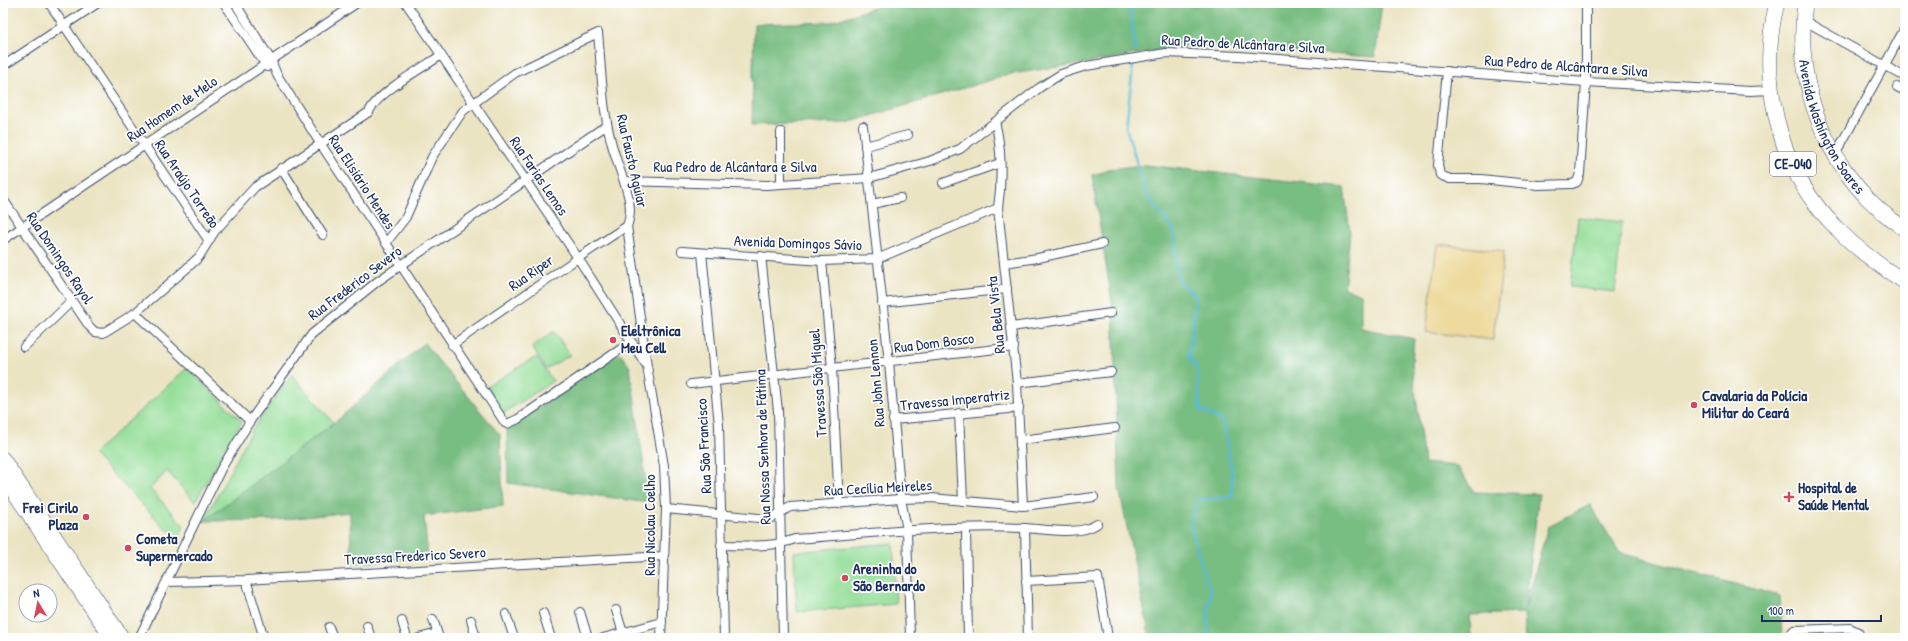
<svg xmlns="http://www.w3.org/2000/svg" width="1908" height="641" font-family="'Patrick Hand',sans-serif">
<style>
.green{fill:#95de99;stroke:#58867c}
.forest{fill:#78bd81;stroke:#4a7670}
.sand{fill:#eeda9e;stroke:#84847e}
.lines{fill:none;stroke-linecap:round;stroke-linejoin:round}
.stream{stroke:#5bbada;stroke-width:2.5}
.street-casing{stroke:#3a4a6d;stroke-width:10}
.primary-casing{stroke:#3a4a6d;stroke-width:14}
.highway-casing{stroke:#3a4a6d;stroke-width:16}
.street{stroke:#fff;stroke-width:8}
.primary{stroke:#fff;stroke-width:13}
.highway{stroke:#fff;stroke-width:15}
.poi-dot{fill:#d1495b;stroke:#fff;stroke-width:1.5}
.labels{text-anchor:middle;stroke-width:3.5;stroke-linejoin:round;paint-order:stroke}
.shield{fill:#fff;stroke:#5f6d8e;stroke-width:1}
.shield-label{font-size:14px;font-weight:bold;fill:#1b2f5e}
.street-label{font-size:15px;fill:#1b2f5e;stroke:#fff}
.poi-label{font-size:15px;font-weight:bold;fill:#1b2f5e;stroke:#fff;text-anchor:start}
</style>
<rect width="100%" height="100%" fill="#fff"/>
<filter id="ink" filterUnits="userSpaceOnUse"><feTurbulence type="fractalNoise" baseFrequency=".025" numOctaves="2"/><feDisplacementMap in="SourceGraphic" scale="8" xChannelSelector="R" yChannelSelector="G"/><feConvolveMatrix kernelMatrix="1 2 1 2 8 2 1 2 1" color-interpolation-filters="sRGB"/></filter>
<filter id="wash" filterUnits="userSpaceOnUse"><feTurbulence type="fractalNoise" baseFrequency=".012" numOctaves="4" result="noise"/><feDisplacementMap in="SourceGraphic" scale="16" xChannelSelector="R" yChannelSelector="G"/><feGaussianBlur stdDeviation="0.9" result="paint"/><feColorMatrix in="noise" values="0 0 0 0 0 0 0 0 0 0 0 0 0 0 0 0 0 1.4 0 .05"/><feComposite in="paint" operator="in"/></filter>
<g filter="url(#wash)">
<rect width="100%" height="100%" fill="#ebe4c3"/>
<g class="green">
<path d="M 1578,217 L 1622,222 L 1615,292 L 1570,287 Z"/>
<path d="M 554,331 L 570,355 L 546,369 L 532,347 Z"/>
<path d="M 536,357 L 553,381 L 502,414 L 487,386 Z"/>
<path d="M 187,368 L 242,421 L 195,502 L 167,471 L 150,489 L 184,526 L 177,541 L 171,534 L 172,532 L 170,530 L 168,531 L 93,454 Z"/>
<path d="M 292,375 L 334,423 L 204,521 L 252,430 Z"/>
<path d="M 893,543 L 896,604 L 797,612 L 794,552 Z"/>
</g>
<g class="forest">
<path d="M 888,3 L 1382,3 L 1375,57 L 1189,45 L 1085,63 L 1011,74 L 847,123 L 752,125 L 754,24 L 831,22 Z"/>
<path d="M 1145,165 L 1344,187 L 1350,233 L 1344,288 L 1361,294 L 1361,328 L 1414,339 L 1412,364 L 1424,463 L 1457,466 L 1474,492 L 1539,494 L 1525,609 L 1548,526 L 1590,505 L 1620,553 L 1780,596 L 1782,638 L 1526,638 L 1524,613 L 1470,615 L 1471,638 L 1150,638 L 1119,488 L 1113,309 L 1092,175 L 1104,172 L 1107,169 Z"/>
<path d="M 424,343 L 500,435 L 503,506 L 424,516 L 428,557 L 351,565 L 350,512 L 278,520 L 204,521 L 339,419 Z"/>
<path d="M 620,353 L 630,367 L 649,503 L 508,483 L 507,429 Z"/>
</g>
<path class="sand" d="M 1437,244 L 1504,251 L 1493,340 L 1426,332 Z"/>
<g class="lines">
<g class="stream">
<path d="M 1130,3 L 1135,50"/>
<path d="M 1133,65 L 1126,127 L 1146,194 L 1174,231 L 1178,281 L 1196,296 L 1189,357 L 1197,367 L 1200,410 L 1222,420 L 1232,471 L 1232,497 L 1196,500 L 1191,526 L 1205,578 L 1211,590 L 1208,608 L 1208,638"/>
</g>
</g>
</g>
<g filter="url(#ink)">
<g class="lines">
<defs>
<g id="street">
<path d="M 49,3 L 209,241"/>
<path d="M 224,3 L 267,67"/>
<path d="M 235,3 L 271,60 L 277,75 L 320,143 L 505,423 L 507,424 L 518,419 L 631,342"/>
<path d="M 406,3 L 578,258 L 645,363"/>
<path d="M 1803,20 L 1905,77"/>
<path d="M 3,66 L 98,3"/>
<path d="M 1447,71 L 1438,165 L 1440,175 L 1450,179 L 1481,179 L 1538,185 L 1572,184 L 1577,182 L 1580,174 L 1586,82 L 1586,3"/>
<path d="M 1897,87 L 1905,91"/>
<path d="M 995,122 C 1002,147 1002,182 998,208 L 1017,383 L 1023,506"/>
<path d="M 863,126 L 889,362 L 901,499 L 907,530 L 910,638"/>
<path d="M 865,146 L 908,135"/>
<path d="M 1835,155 L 1905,28"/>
<path d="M 281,168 L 323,235"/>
<path d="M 624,181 L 767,185 L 869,178 L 930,161 L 960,149 L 1039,88 L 1061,74 L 1086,66 L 1166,53 L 1239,56 L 1586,82 L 1750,91 L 1772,90"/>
<path d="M 943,183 L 1000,163"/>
<path d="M 781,184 L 781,132"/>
<path d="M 3,199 L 89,326 L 95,332 L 103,333 L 135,313 L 186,269 L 199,257 L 215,231 L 255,187 L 369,112 C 377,93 422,68 440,56"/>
<path d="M 872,204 L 900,198"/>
<path d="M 3,240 L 357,3"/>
<path d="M 386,243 L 406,217 L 432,157 L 463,111 L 515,73 L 598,33 C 602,74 602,118 616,158 C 622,179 636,204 627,226 L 647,366 L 664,466 L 666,509 L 661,638"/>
<path d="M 682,251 L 822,261 L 877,259 L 998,208"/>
<path d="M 702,253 L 719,425 L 724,638"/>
<path d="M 761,256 L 778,411 L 783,638"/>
<path d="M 822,261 L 832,368 L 839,504"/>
<path d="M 1004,263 L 1038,258 L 1102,244"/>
<path d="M 882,303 L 1007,289"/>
<path d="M 135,313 L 250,421"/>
<path d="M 1011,327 L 1111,313"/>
<path d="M 452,345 L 578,258 L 627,226"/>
<path d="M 24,347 L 72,301"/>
<path d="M 1017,383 L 1111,372"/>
<path d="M 691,384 L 1014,347"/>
<path d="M 959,413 L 963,501"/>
<path d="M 893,420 L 1019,408"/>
<path d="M 1021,440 L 1115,428"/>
<path d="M 666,509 L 770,519 L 790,507 L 901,499 L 931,498 L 1023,506 L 1094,497"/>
<path d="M 1025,528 L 1028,638"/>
<path d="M 966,529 L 968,638"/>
<path d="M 721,545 C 747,545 771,548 795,539 C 871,533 948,525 1025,528 C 1045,529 1080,536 1097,524"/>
<path d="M 246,580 L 264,638"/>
<path d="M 1026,581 L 1098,577 L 1108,638"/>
<path d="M 167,582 L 246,580 L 664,556"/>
<path d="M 616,610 L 623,633"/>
<path d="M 580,612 L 588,638"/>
<path d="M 543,613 L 551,638"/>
<path d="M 506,614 L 514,638"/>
<path d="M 433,619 L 439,638"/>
<path d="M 471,620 L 476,638"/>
<path d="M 402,621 L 407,638"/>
<path d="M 367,626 L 371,638"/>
<path d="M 329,627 L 333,638"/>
<path d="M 139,638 L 221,469 L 250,421 L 312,334 L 378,281 L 607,125"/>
<path d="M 419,638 L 437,633"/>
<path d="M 603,638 L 662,622"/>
<path d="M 1789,638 L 1791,633 L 1794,630 L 1850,628 L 1858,632 L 1861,638"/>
</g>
<g id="primary">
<path d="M 3,458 L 123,638"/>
<path d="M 3,477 L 111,638"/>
</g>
<g id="highway">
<path d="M 1777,3 C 1758,75 1777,164 1828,219 C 1849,243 1878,265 1905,282"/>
<path id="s1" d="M 1805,3 C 1793,90 1831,181 1905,229"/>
</g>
</defs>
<use href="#street" class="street-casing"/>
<use href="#primary" class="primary-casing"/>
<use href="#highway" class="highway-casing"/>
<use href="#street" class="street"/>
<use href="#primary" class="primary"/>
<use href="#highway" class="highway"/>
</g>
</g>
<g class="poi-dot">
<circle cx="613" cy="340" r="4"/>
<circle cx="1694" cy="405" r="4"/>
<path d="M1787 491h4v4h4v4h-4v4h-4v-4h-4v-4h4z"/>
<circle cx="86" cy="517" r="4"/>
<circle cx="128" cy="548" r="4"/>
<circle cx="845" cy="578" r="4"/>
</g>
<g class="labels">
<rect class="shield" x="1770" y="152" width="46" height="24" rx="3"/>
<g class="shield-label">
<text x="1793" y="169">CE-040</text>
</g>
<g class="street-label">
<text transform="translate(1243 44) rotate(3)" y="5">Rua Pedro de Alcântara e Silva</text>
<text transform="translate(1566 66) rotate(4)" y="5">Rua Pedro de Alcântara e Silva</text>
<text transform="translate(172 109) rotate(-34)" y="5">Rua Homem de Melo</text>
<text dy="5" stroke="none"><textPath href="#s1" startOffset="130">Avenida Washington Soares</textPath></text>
<text transform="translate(632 161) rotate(77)" y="5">Rua Fausto Aguiar</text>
<text x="735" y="172">Rua Pedro de Alcântara e Silva</text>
<text transform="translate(539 176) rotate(56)" y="5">Rua Farias Lemos</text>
<text transform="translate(362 182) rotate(57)" y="5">Rua Elisiário Mendes</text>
<text transform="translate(187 184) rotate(56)" y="5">Rua Araújo Torreão</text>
<text transform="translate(798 243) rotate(2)" y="5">Avenida Domingos Sávio</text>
<text transform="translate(60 258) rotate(56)" y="5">Rua Domingos Rayol</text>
<text transform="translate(531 273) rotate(-35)" y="5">Rua Riper</text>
<text transform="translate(355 283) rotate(-37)" y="5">Rua Frederico Severo</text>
<text transform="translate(996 315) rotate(-96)" y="5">Rua Bela Vista</text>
<text transform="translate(934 343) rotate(-7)" y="5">Rua Dom Bosco</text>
<text transform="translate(818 383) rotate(-94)" y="5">Travessa São Miguel</text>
<text transform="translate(876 383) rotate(-95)" y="5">Rua John Lennon</text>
<text transform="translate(955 400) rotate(-6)" y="5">Travessa Imperatriz</text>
<text transform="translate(704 446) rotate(-93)" y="5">Rua São Francisco</text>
<text transform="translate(763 447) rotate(-92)" y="5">Rua Nossa Senhora de Fátima</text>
<text transform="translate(878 488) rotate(-3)" y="5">Rua Cecília Meireles</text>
<text transform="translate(650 525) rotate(-90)" y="5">Rua Nicolau Coelho</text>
<text transform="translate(415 556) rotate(-3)" y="5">Travessa Frederico Severo</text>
</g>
<g class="poi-label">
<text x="621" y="336">Eleltrônica<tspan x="621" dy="17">Meu Cell</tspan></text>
<text x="1702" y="401">Cavalaria da Polícia<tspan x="1702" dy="17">Militar do Ceará</tspan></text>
<text x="1798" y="493">Hospital de<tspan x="1798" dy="17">Saúde Mental</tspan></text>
<text x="78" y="513" text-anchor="end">Frei Cirilo<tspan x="78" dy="17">Plaza</tspan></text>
<text x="136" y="544">Cometa<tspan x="136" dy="17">Supermercado</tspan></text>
<text x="853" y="574">Areninha do<tspan x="853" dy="17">São Bernardo</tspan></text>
</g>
</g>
<rect width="1908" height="641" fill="none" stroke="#fff" stroke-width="16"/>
<g transform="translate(38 603) rotate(350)"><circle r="19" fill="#ffffff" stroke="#a4acbf"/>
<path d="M0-3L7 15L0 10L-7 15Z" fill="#d1495b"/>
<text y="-6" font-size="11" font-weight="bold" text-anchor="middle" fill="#1b2f5e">N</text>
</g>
<path d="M1762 615v6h119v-6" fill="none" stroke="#1b2f5e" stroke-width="2"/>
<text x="1768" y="615" font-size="12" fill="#1b2f5e" stroke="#ffffff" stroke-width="3" paint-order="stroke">100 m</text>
</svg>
